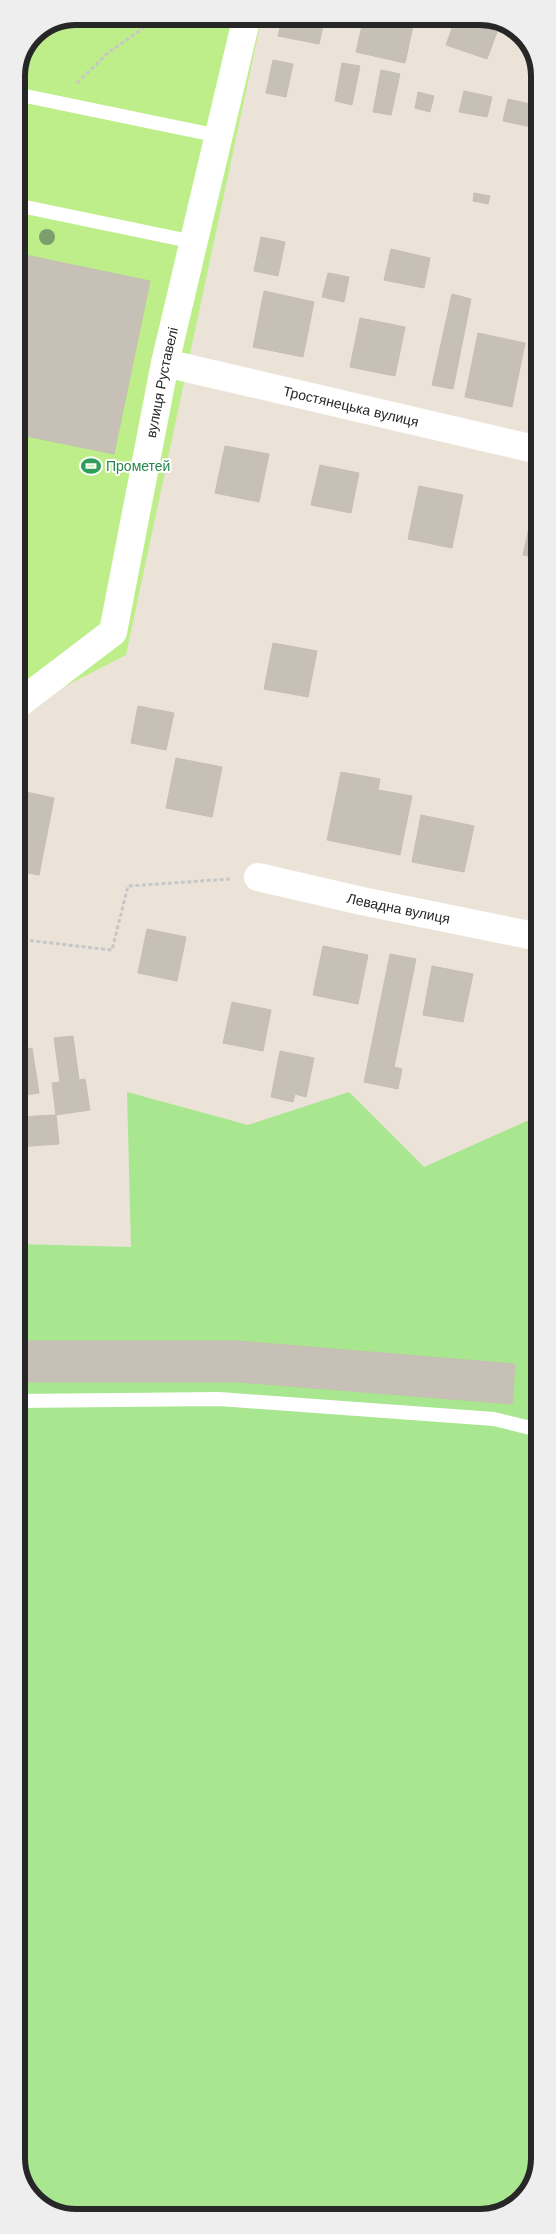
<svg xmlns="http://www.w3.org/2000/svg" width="556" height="2234" font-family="Helvetica,sans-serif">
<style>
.green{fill:#a8e68f}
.pitch{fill:#beee8a}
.building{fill:#c6c0b7;stroke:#c6c0b1}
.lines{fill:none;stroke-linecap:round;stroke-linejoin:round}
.path{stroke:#c7c7c7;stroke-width:3;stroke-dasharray:4 2.5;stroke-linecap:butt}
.lane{stroke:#fff;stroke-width:14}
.street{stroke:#fff;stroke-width:28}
.tree{fill:#7c9e6c}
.labels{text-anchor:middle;stroke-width:4;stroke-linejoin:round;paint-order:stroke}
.street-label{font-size:14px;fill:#272727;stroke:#fff}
.leisure-label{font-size:14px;fill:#27864d;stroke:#fff;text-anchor:start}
.rim{fill:none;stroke:#272727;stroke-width:6}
</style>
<rect width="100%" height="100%" fill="#ebe3d7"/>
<path class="green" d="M 127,1092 L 248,1125 L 349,1092 L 424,1167 L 529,1120 L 539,1120 L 540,2159 L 525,2197 L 492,2217 L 68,2217 L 36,2203 L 17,2170 L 17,1244 L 131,1247 Z"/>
<path class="pitch" d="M 76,16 L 262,16 L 126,655 L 17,711 L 16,75 L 34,33 Z"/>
<g class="building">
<path d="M 283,16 L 325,17 L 319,44 L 278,36 Z"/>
<path d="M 364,17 L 415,17 L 405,63 L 356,52 Z"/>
<path d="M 456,17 L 481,17 L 500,24 L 487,59 L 446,45 Z"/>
<path d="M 273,60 L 293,64 L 286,97 L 266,93 Z"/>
<path d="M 342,63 L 360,66 L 352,105 L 335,101 Z"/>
<path d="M 381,70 L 400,74 L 391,115 L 373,112 Z"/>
<path d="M 464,91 L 492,97 L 487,117 L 459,112 Z"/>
<path d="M 418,92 L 434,96 L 430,112 L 415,108 Z"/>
<path d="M 508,99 L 539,106 L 539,137 L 529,135 L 531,127 L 503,121 Z"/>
<path d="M 474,193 L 490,196 L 488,204 L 473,201 Z"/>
<path d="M 261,237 L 285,242 L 278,276 L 254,271 Z"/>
<path d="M 391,249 L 430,258 L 424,288 L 384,280 Z"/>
<path d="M 16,253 L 150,281 L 114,454 L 16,434 Z"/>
<path d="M 328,273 L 349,277 L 344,302 L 322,297 Z"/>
<path d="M 264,291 L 314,302 L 303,357 L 253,347 Z"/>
<path d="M 452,294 L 471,299 L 453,389 L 432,385 Z"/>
<path d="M 360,318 L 405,327 L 395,376 L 350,367 Z"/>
<path d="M 478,333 L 525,343 L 512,407 L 465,397 Z"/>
<path d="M 225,446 L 269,454 L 259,502 L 215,493 Z"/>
<path d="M 320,465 L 359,473 L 351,513 L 311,505 Z"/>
<path d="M 419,486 L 463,495 L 452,548 L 408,539 Z"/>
<path d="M 533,510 L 539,511 L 539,558 L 523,555 Z"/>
<path d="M 273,643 L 317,651 L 308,697 L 264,689 Z"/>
<path d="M 138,706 L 174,713 L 166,750 L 131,743 Z"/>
<path d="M 176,758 L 222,767 L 212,817 L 166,808 Z"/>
<path d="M 341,772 L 380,779 L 378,790 L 412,796 L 400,855 L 327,840 Z"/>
<path d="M 17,790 L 54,798 L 39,875 L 17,871 Z"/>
<path d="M 421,815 L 474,826 L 464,872 L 412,862 Z"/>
<path d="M 147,929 L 186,937 L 177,981 L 138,973 Z"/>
<path d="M 323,946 L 368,955 L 358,1004 L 313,995 Z"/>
<path d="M 390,954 L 416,959 L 394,1067 L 402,1069 L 398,1089 L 364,1082 Z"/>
<path d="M 432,966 L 473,974 L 463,1022 L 423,1015 Z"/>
<path d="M 232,1002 L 271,1010 L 263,1051 L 223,1043 Z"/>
<path d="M 19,1027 L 22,1050 L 32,1048 L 39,1093 L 17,1096 L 17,1028 Z"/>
<path d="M 73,1036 L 79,1080 L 85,1079 L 90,1110 L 56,1115 L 52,1083 L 60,1082 L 54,1038 Z"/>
<path d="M 280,1051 L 314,1058 L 306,1097 L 295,1094 L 293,1102 L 271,1097 Z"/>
<path d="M 56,1115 L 59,1144 L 17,1147 L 17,1117 Z"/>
<path d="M 17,1341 L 238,1341 L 515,1364 L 512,1404 L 238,1382 L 17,1382 Z"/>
</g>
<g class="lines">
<g class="path">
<path d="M 77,83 L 109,52 L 160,16"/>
<path d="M 17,939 L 112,950 L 128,886 L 230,879"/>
</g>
<g class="lane">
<path d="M 16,94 L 219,136"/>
<path d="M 16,205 L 194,242"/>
<path d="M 17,1401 L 219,1399 L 494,1419 L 539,1430"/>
</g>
<g class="street">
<path id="s1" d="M 165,363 L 539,450"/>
<path id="s2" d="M 17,705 L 113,632 L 165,363 L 247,16"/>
<path id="s3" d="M 258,877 L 362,901 L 539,937"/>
</g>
</g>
<circle class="tree" cx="47" cy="237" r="8"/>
<defs>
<symbol id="stadium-bare" viewBox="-9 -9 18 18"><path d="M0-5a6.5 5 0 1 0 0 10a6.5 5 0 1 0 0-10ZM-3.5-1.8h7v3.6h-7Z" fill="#2e9e5b" stroke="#fff" stroke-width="2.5" paint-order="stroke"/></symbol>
</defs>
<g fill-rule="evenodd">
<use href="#stadium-bare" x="77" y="452" width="28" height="28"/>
</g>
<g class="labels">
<g class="street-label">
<text dy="5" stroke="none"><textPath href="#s2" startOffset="375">вулиця Руставелі</textPath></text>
<text dy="5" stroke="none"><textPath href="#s1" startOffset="191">Тростянецька вулиця</textPath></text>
<text dy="5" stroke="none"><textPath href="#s3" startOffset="144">Левадна вулиця</textPath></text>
</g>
<g class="leisure-label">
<text x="106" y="471">Прометей</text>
</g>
</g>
<path d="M0 0H556V2234H0ZM76 25H480A51 51 0 0 1 531 76V2158A51 51 0 0 1 480 2209H76A51 51 0 0 1 25 2158V76A51 51 0 0 1 76 25Z" fill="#eee" fill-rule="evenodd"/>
<path class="rim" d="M76 25H480A51 51 0 0 1 531 76V2158A51 51 0 0 1 480 2209H76A51 51 0 0 1 25 2158V76A51 51 0 0 1 76 25Z"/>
</svg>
